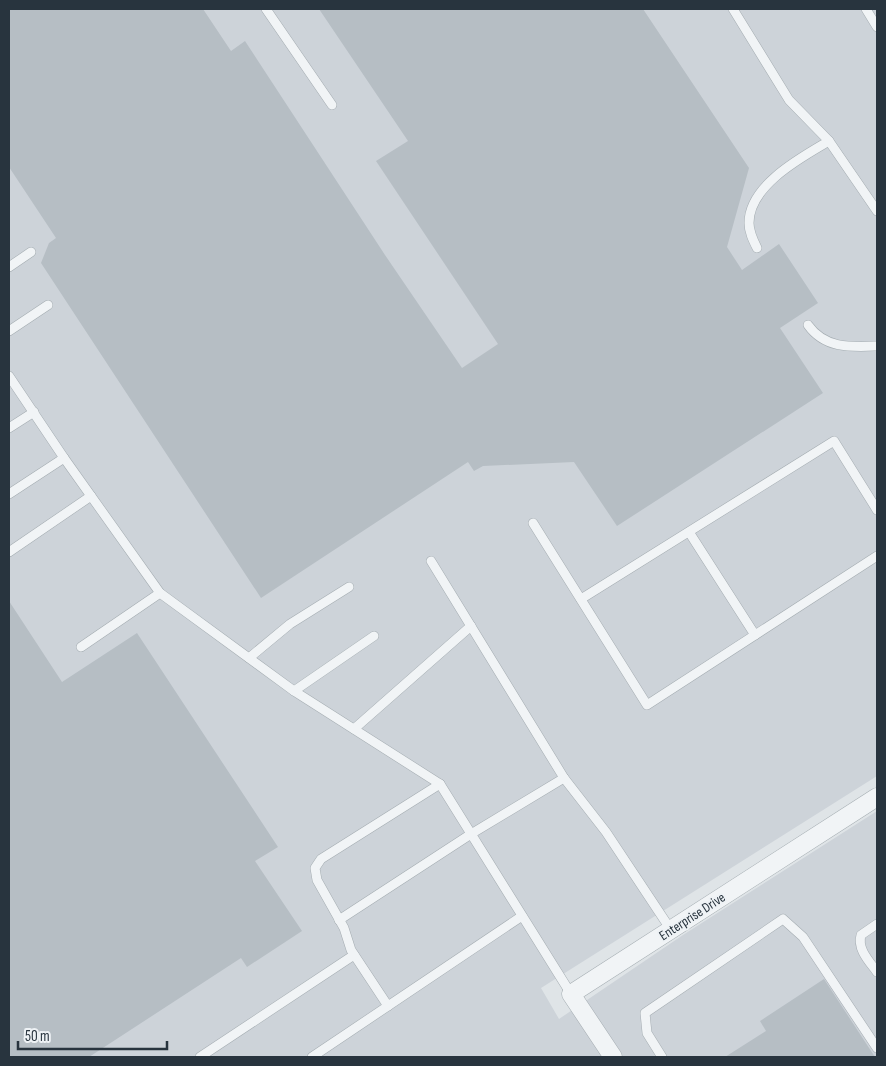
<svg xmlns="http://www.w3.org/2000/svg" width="886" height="1066" font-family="'Sofia Sans Condensed',sans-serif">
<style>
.built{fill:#cdd3d9}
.building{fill:#b6bec4}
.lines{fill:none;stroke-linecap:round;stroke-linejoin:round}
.service-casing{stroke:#a4acb1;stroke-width:10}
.minor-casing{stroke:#a4acb1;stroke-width:19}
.service{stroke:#f1f4f6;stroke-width:9}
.minor{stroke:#f1f4f6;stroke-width:18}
.labels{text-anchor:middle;stroke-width:4;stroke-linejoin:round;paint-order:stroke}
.street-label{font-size:14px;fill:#28343e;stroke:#eef2f5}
</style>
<rect width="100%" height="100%" fill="#dfe4e7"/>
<path class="built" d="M 9,9 L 877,9 L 877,776 L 541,988 L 559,1019 L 683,935 L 877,811 L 877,1057 L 9,1057 Z"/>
<g class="building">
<path d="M 9,9 L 203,9 L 231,51 L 245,41 L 385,255 L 462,368 L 498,344 L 376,161 L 408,141 L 319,9 L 643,9 L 749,168 L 727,247 L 742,270 L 779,244 L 818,303 L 780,328 L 823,393 L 617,526 L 574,462 L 483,466 L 474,471 L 468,462 L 261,598 L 41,263 L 49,243 L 56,238 L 9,167 Z"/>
<path d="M 9,601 L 62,682 L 137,633 L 278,847 L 255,861 L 302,931 L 247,967 L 241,958 L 89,1057 L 9,1057 Z"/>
<path d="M 824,979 L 875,1057 L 725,1057 L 766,1031 L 760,1021 Z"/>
</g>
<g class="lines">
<defs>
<g id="service">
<path d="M 266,9 L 332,105"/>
<path d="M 733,9 L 789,100 L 829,141 C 802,157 749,185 749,223 C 749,232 753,240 757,248"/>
<path d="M 866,9 L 877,27"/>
<path d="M 829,141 L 877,211"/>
<path d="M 9,267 L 31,252"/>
<path d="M 808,325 C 825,349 851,347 877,346"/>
<path d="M 9,331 L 48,305"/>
<path d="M 9,376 L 64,458 L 160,593 L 294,691 L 440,784 L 571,994"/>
<path d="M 9,428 L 34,412"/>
<path d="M 9,494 L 64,458"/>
<path d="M 533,523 L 647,705 L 877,556"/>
<path d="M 689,532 L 755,635"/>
<path d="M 9,552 L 91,496"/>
<path d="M 581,599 L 834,441 L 877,510"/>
<path d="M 81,647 L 160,593"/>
<path d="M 249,658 L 290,624 L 349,587"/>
<path d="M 294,691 L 374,636"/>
<path d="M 354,729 L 471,626"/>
<path d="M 564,778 L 606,832 L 671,930"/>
<path d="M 339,920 L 471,834 L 564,778 L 431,561"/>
<path d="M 877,924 L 861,935 C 857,949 869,961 877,972"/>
<path d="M 388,1006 L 351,950 L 344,928 L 317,880 L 315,868 L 321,859 L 440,784"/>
<path d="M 200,1057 L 354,955"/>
<path d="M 312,1057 L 522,916"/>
<path d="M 662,1057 L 647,1033 L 645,1013 L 783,919 L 803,937 L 877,1048"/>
</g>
<path id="minor" d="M 613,1057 L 571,994 L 877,797"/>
</defs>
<use href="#service" class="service-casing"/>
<use href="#minor" class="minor-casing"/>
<use href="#service" class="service"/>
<use href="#minor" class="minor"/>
</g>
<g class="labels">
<g class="street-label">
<text transform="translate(692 916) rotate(-33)" y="5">Enterprise Drive</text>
</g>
</g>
<rect width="886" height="1066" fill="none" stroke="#28343e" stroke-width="20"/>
<path d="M18 1041v8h149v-8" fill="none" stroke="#28343e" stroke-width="2.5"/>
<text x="25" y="1041" font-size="15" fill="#28343e" stroke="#eef2f5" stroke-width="4" paint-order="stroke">50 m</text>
</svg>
